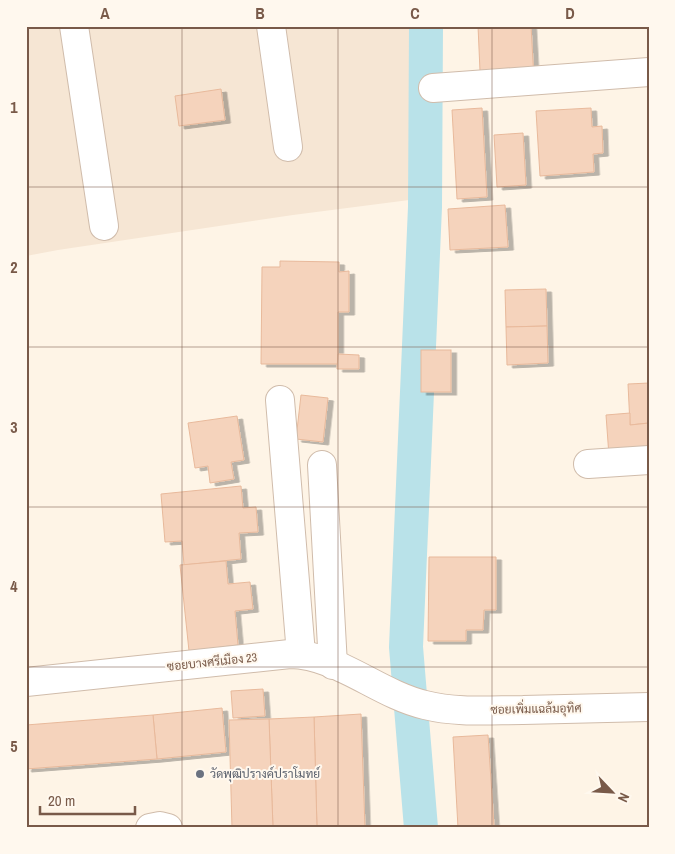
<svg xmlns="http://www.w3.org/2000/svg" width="675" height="854" font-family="'Archivo Narrow',Sarabun,sans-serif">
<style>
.residential{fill:#f6e6d4}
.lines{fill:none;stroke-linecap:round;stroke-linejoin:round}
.canal{stroke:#b9e2e9;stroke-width:34}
.building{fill:#f5d3bc;stroke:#e8b99b;filter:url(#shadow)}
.minor-casing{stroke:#d0bcab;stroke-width:30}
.minor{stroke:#fff;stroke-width:28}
.grid{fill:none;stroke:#795a49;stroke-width:1;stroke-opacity:0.55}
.worship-dot{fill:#6b7280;stroke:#fff8ee;stroke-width:2}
.labels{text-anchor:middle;stroke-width:4;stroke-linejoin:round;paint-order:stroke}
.street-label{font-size:12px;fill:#795a49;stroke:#fff8ee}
.worship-label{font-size:12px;fill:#5b616d;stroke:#fff8ee;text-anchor:start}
.neatline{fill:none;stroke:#795a49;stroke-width:2}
.grid-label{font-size:16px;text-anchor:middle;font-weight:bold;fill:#795a49}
</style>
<defs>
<filter id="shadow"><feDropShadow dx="5.5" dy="3" stdDeviation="0" flood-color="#0004"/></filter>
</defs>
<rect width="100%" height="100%" fill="#fef4e6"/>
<path class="residential" d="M 26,26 L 418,26 L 421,88 L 417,199 L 293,215 L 58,250 L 26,256 Z"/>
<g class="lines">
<path class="canal" d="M 421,828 L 406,647 L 425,207 L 426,26"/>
</g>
<g class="building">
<path d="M 478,26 L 531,26 L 534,79 L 510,80 L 510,68 L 480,71 Z"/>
<path d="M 221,89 L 225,120 L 179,126 L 175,96 Z"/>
<path d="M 482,108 L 487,197 L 457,199 L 452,110 Z"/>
<path d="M 591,108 L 592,127 L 602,126 L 603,153 L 593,154 L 594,172 L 540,176 L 536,111 Z"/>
<path d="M 523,133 L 526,185 L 497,187 L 494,135 Z"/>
<path d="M 505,205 L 508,247 L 450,250 L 448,209 Z"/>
<path d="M 280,261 L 339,262 L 339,272 L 349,271 L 349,312 L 338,312 L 338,364 L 261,364 L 262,267 L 280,267 Z"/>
<path d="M 546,289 L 547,326 L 506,327 L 505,290 Z"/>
<path d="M 547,326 L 548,363 L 507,365 L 506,327 Z"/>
<rect x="421" y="350" width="30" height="42"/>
<path d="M 338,354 L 359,355 L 359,369 L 337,369 Z"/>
<path d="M 649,383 L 649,423 L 630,425 L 628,384 Z"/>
<path d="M 301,395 L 328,398 L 323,442 L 296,439 Z"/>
<path d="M 630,413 L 630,425 L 649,423 L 649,452 L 609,456 L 606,415 Z"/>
<path d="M 237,416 L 244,460 L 231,462 L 234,479 L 210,483 L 208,466 L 195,468 L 188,423 Z"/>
<path d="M 241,486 L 243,508 L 256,507 L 258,532 L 239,533 L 241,559 L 184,565 L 182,541 L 165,542 L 161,494 Z"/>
<path d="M 429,557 L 496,557 L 496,610 L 484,610 L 483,630 L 466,630 L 466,641 L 428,641 Z"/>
<path d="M 226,561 L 228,584 L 250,582 L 253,609 L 235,611 L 238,645 L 189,651 L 180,565 Z"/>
<path d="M 263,689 L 265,716 L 233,718 L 231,691 Z"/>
<path d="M 222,708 L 226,752 L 157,759 L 153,715 Z"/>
<path d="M 361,714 L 365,828 L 317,828 L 314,717 Z"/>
<path d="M 153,715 L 157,759 L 26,769 L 26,725 Z"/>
<path d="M 314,717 L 317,828 L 273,828 L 269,719 Z"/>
<path d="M 269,719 L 273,828 L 232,828 L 229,720 Z"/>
<path d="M 488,735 L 494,826 L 458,828 L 453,737 Z"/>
</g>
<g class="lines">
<defs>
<g id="minor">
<path d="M 74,26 L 104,226"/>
<path d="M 271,26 L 288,147"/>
<path d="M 433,88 L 649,72"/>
<path d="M 280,400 L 301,654"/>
<path d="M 588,464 L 649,460"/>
<path d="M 322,465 L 333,665"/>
<path d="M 26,682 L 290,654 C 339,655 378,694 425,705 C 457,713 490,710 523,710 C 565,709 607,708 649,707"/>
<path d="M 150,828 L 160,826 L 168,828"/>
</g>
</defs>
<use href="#minor" class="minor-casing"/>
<use href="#minor" class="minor"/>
</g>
<path class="grid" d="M 182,26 L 182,828M 338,26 L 338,828M 492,26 L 492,828M 26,187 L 649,187M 26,347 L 649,347M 26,507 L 649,507M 26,667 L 649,667"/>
<circle class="worship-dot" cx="200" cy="774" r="5"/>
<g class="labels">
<g class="street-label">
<text transform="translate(212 662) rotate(-6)" y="4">ซอยบางศรีเมือง 23</text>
<text transform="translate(536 709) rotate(-1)" y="4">ซอยเพิ่มแฉล้มอุทิศ</text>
</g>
<g class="worship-label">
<text x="210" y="778">วัดพุฒิปรางค์ปราโมทย์</text>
</g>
</g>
<rect width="675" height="854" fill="none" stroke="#fff8ee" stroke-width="55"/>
<g transform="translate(612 792) rotate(115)" stroke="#fff8ee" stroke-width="4" paint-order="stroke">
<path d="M0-4L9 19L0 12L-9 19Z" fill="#795a49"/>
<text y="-8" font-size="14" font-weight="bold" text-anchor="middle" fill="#795a49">N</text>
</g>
<path d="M40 806v8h95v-8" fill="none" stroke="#795a49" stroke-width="2.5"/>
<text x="48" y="806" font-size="15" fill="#795a49" stroke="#fff8ee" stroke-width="4" paint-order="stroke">20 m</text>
<rect x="28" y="28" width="620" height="798" class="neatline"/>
<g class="grid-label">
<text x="105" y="19">A</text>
<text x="260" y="19">B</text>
<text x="415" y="19">C</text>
<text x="570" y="19">D</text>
<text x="14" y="113">1</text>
<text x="14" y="273">2</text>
<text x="14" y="433">3</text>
<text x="14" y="592">4</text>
<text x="14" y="752">5</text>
</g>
</svg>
